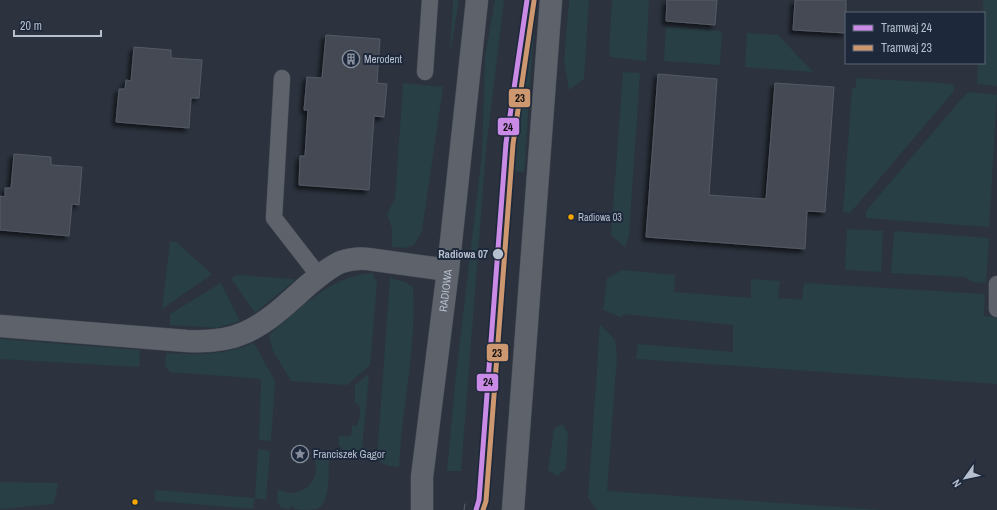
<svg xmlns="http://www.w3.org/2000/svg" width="997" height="510" font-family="'Archivo Narrow',sans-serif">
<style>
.green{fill:#273f45}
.building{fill:#444a53;stroke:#545a65;filter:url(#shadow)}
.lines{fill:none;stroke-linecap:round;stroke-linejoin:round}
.service-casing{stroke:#4b4f58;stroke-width:17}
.minor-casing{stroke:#4b4f58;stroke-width:23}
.tertiary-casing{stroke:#4b4f58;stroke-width:23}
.service{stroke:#5d626b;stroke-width:16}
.minor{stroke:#5d626b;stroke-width:22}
.tertiary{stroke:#5d626b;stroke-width:22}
.tram{stroke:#5b6069;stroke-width:1}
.tram-1-casing{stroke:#1d283a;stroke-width:8}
.tram-2-casing{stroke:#1d283a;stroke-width:8}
.tram-1{stroke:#ca8be6;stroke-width:5}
.tram-2{stroke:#cd976f;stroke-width:5}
.bus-dot{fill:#f7a600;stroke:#1d283a;stroke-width:1.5}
.stop-dot{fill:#b6bfce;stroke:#1d283a;stroke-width:1.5}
.labels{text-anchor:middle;stroke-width:4;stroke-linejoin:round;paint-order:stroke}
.bus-label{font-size:10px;fill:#b6bfce;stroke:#1d283a;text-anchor:start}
.poi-label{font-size:11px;fill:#b6bfce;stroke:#1d283a;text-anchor:start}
.stop-label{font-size:11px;font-weight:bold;fill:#b6bfce;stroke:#1d283a;text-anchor:end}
.street-label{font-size:11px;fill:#b6bfce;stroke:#1d283a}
.line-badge{stroke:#1d283a;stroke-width:1.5}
.pale-badge-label{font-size:11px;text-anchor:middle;font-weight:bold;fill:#111}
</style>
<defs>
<filter id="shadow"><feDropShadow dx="-3.5" dy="3.5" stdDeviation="2" flood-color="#0009"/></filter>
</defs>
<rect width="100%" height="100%" fill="#2c333e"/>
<g class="green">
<path d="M 453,0 L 459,0 L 450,55 Z"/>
<path d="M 495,0 L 504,0 L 486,150 L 461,471 L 447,471 L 456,375 L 482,154 L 485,57 Z"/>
<path d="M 533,0 L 536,0 L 524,172 L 510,171 Z"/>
<path d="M 569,0 L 589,0 L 584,79 L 569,90 L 564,61 Z"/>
<path d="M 612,0 L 649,0 L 646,61 L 610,57 L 609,53 Z"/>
<path d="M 983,0 L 997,0 L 997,86 L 977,84 L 978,63 L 984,63 Z"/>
<path d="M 666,27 L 722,31 L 720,65 L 664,61 Z"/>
<path d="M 747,33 L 778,35 L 813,72 L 745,67 Z"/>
<path d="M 623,72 L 640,73 L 629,235 L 625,247 L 611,235 Z"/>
<path d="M 857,78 L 942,83 L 952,84 L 954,87 L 954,91 L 850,213 L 843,212 L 852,88 L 855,88 Z"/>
<path d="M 403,83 L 443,87 L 422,231 L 414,245 L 405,248 L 392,247 L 392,228 L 387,214 L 395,199 Z"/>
<path d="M 969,92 L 997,95 L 989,227 L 866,218 L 866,211 L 965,95 Z"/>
<path d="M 847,229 L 883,231 L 881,272 L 845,270 Z"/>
<path d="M 894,231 L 989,238 L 986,283 L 972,282 L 965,277 L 891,273 Z"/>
<path d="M 170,242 L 176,242 L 212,274 L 162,309 Z"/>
<path d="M 623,270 L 675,275 L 674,292 L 751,298 L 751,279 L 780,281 L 778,298 L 802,300 L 804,283 L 985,294 L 984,316 L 997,317 L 997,384 L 636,359 L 638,344 L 733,352 L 733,325 L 623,314 L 622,318 L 603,310 L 607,278 Z"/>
<path d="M 372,273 L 377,282 L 370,365 L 347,385 L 291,381 L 272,349 L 269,335 C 300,309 330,276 372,273 Z"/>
<path d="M 236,275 L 295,279 L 294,281 L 255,313 L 231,278 Z"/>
<path d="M 390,278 L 405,282 L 413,287 C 417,344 402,408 399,467 C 390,466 380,466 377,456 Z"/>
<path d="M 221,283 L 240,321 L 217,328 L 170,325 L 170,314 Z"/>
<path d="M 600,324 L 615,340 L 617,357 L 607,491 L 882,510 L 597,510 L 588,498 Z"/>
<path d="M 0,339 L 140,350 L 139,367 L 0,359 Z"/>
<path d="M 254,343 L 275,381 L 271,441 L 259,440 L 261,379 L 170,372 L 165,366 L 166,353 C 197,355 225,355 254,343 Z"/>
<path d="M 369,374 L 362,449 L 359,452 L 343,450 L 339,445 L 339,436 L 351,436 L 352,425 L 357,426 C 360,419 361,411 359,405 L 355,403 L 355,385 Z"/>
<path d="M 559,425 L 563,425 L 568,433 L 566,469 L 557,476 L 548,470 L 554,429 Z"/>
<path d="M 258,449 L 270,451 L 266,500 L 255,498 L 253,509 L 155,501 L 155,490 L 255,498 Z"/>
<path d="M 315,453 L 322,453 L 329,461 C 328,475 331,502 317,509 C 311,510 301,510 294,509 L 294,507 L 290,506 L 290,509 L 281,508 L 277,501 L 278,489 C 291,497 309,492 315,476 C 317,469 315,460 315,453 Z"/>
<path d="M 0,482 L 58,483 L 54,504 L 0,509 Z"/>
</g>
<g class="building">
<path d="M 667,0 L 717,0 L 715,25 L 666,21 Z"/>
<path d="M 795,0 L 846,0 L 846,33 L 793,30 Z"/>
<path d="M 326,35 L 380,39 L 377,83 L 387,84 L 384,117 L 374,116 L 369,190 L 299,185 L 300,156 L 305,156 L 308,110 L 304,110 L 307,77 L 322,78 Z"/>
<path d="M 134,47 L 171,50 L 171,58 L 202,60 L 199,98 L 191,98 L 189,128 L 116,122 L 119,89 L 125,89 L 126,80 L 131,81 Z"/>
<path d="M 658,74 L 717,79 L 709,195 L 766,199 L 775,83 L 834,87 L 825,212 L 807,211 L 805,249 L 646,237 Z"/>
<path d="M 14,154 L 51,157 L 51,165 L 82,167 L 79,205 L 72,204 L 69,236 L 0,230 L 0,196 L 5,197 L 5,188 L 11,188 Z"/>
</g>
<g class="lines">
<defs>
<g id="service">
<path d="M 425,72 L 430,0"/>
<path d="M 282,78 L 274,218 L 319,276"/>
<path d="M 997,284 L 997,309"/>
</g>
<path id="minor" d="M 0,326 L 187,341 C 207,342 226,341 244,333 C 269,322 288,303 308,285 C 318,277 329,267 341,262 C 350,259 359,258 368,259 L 448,270"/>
<g id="tertiary">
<path id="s1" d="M 422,510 L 422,477 L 448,270 L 477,0"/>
<path d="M 513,510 L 551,0"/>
</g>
</defs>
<use href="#service" class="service-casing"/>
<use href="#minor" class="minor-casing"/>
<use href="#tertiary" class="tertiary-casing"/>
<use href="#service" class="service"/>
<use href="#minor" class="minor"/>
<use href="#tertiary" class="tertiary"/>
<g class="tram">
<path d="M 464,510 L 465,504"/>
<path d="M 478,510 L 479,500"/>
</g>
<defs>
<path id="tram-1" d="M 476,510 L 479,500 L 506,143 L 527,0"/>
<path id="tram-2" d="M 483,510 L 486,501 L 513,144 L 534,1"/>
</defs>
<use href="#tram-1" class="tram-1-casing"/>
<use href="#tram-2" class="tram-2-casing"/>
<use href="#tram-1" class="tram-1"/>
<use href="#tram-2" class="tram-2"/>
</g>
<defs>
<symbol id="building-ring" viewBox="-11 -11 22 22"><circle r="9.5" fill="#1d283a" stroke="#868e9c" stroke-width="1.5"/><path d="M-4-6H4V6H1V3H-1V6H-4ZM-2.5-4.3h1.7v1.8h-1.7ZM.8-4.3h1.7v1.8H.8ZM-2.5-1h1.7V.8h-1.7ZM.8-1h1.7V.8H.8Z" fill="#868e9c"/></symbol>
<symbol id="sight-ring" viewBox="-11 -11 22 22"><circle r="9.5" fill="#1d283a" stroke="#868e9c" stroke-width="1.5"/><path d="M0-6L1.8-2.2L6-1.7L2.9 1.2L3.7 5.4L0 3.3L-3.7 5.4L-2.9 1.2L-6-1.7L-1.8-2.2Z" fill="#868e9c"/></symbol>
</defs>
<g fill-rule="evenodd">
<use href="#building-ring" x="341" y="49" width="20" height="20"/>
<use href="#sight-ring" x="290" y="444" width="20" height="20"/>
</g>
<g class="bus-dot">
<circle cx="571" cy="217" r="3.5"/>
<circle cx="135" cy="502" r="3.5"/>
</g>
<circle class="stop-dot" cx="498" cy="254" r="6"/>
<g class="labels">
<g class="bus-label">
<text x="578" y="221">Radiowa 03</text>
</g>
<g class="poi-label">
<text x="364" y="63">Merodent</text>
<text x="313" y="458">Franciszek Gągor</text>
</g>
<g class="stop-label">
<text x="488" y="258">Radiowa 07</text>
</g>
<g class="street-label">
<text dy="4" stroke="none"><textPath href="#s1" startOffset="221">RADIOWA</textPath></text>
</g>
</g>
<g class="line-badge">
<rect x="508" y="88" width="23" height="20" rx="4" fill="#cd976f"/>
<rect x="497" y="117" width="23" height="19" rx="4" fill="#ca8be6"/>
<rect x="486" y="343" width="23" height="19" rx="4" fill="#cd976f"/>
<rect x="476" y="373" width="23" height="19" rx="4" fill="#ca8be6"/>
</g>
<g class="pale-badge-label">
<text x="520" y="102">23</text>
<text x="508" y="131">24</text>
<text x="497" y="357">23</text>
<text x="488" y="386">24</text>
</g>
<rect x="845" y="12" width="140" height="52" fill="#1d283a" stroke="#5a6475"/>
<rect x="853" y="25" width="20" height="6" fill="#ca8be6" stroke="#5a6475"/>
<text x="881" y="32" font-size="12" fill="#b6bfce">Tramwaj 24</text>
<rect x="853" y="45" width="20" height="6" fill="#cd976f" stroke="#5a6475"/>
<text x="881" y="52" font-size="12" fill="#b6bfce">Tramwaj 23</text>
<g transform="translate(965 478) rotate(237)" stroke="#1d283a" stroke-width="3" paint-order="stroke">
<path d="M0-3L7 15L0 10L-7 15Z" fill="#b6bfce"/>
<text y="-6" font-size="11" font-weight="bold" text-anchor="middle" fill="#b6bfce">N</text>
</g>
<path d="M14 30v6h87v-6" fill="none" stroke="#b6bfce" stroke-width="2"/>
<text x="20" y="30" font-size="12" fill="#b6bfce" stroke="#1d283a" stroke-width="3" paint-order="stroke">20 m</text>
</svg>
